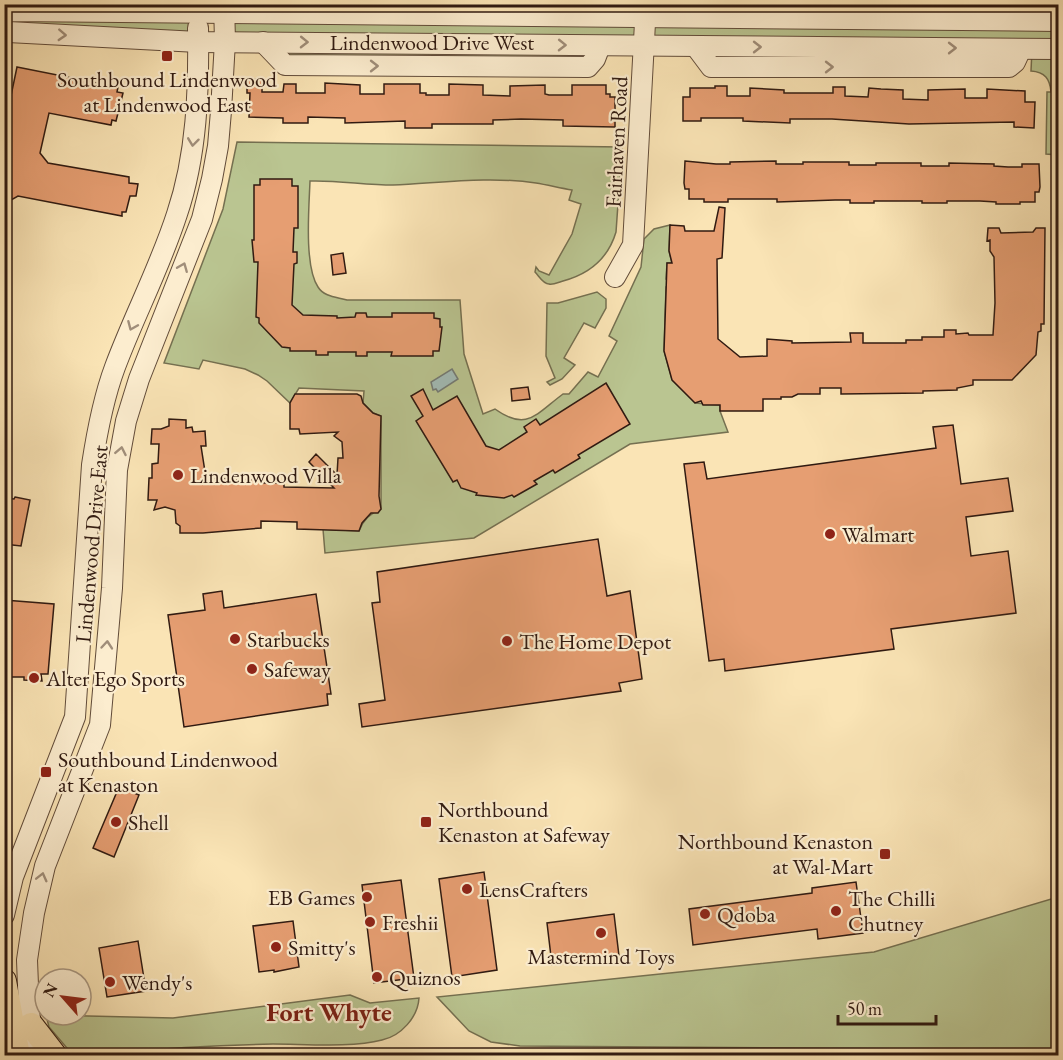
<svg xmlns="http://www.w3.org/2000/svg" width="1063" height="1060" font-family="'EB Garamond',serif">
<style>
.green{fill:#bac591;stroke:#757051;stroke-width:1.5}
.water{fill:#a2bcb7;stroke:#747b75;stroke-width:1.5}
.building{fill:#e69e72;stroke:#301a11;stroke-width:1.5}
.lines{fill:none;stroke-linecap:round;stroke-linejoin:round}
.minor-casing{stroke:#624c3a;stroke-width:22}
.major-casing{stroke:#301a11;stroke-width:26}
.minor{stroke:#fcedcf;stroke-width:20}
.major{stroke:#fae4b5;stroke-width:24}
.oneway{stroke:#a08e7a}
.poi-dot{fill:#8f2418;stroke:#fcedcf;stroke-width:2}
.labels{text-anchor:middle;stroke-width:4.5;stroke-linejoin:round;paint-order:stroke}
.street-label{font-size:22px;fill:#301a11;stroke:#fcedcf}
.poi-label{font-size:22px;fill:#301a11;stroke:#fcedcf;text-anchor:start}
.quarter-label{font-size:26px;font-weight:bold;fill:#7a1f14;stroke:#fcedcf}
</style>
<rect width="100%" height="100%" fill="#fae4b5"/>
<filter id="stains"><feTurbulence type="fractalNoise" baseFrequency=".00333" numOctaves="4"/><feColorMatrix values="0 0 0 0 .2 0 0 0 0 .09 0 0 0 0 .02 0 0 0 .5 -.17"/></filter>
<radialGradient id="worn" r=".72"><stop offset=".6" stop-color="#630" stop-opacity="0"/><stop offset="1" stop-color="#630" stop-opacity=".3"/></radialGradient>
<g class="green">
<path d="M 198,4 L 224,5 L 224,13 L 348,15 L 354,4 L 595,4 L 602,18 L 690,19 L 702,4 L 1011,4 L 1023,21 L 1051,21 L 1051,5 L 1058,5 L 1058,155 L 1046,154 L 1047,92 L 1051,92 C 1050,79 1045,72 1031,71 L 1032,49 L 1021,49 L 1015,62 L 1009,67 L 711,67 L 696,47 L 600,46 L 595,59 L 588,67 L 285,65 L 263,42 L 225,41 L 223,13 L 198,13 L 198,42 L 8,32 L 5,29 L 5,14 L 12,11 L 197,13 Z"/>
<path d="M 237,142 L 622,147 L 616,232 C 608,259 589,274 563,281 C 559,282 553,285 549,284 C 543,284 539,276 535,272 L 536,267 L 539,271 L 549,275 L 572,234 L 581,204 L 569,200 L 572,190 C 560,188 548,185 536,183 C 489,176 440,183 393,185 C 365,185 337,180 310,181 C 309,208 304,266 318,287 C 324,297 337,297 347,300 L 460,300 L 464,354 L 483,414 L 495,409 C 527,432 536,414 563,394 L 569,394 L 588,372 L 598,377 L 617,341 L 609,336 L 641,267 L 644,239 L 654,229 L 670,225 L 669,251 L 672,263 L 667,263 L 666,279 L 670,279 L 670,287 L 666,287 L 664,351 L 672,379 L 695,403 L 720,405 L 720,411 L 728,432 L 630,444 L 474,538 L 325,553 L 323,529 L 359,531 C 363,520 370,513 381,509 L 381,416 L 373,413 L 363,403 L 364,391 L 299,388 L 290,403 L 267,381 L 258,375 L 245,369 L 203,360 L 199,369 L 164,363 L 223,209 Z"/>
<path d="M 597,292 L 606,299 L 606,308 L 595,328 L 584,323 L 564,358 L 575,365 L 562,379 L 550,385 L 547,382 L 555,378 L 546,356 L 547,303 L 558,303 Z"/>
<path d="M 1058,897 L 1058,1046 L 1052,1050 L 520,1046 L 491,1042 L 469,1031 L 437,997 L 874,952 Z"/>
<path d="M 350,995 L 370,1003 L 419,998 C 418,1017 401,1036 382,1040 C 352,1048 305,1044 273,1044 C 220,1045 167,1048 114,1053 L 113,1056 L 69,1056 L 64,1053 L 67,1048 L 49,1027 L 46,1015 L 173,1018 Z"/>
</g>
<path class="water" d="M 452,369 L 458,379 L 438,392 L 436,389 L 433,390 L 431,382 Z"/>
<g class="building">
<path d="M 17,67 L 118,87 L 117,92 L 123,93 L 116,121 L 112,120 L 111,125 L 49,113 L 40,153 L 48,163 L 129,177 L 129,183 L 138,184 L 136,196 L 130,196 L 126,212 L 122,212 L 122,216 L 18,196 L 4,204 L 4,129 Z"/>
<path d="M 247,79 L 262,79 L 262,92 L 283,92 L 284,84 L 296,84 L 296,93 L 325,93 L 325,83 L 360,85 L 360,94 L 384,94 L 384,84 L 420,84 L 420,93 L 426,93 L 426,95 L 449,95 L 449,84 L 483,85 L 483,95 L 510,96 L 510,86 L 545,85 L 545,94 L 549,95 L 572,95 L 572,85 L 606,85 L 606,94 L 610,94 L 610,97 L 615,97 L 615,127 L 563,126 L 563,120 L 521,119 L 493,120 L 493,124 L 432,124 L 432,128 L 405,128 L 405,121 L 345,123 L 345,118 L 308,117 L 308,123 L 283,123 L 283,118 L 249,117 L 250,93 L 247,93 Z"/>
<path d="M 715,86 L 727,86 L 727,96 L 750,96 L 750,88 L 784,90 L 784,93 L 833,93 L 833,87 L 845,87 L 845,96 L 868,97 L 869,88 L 881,89 L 903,90 L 903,99 L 928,100 L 928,90 L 965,89 L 965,98 L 987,98 L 987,89 L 1025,91 L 1025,102 L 1035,102 L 1034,128 L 1014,127 L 1014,122 L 909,124 L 832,119 L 790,119 L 790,123 L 743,121 L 743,118 L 701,118 L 701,121 L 683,121 L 683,97 L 690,97 L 690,88 L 715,88 Z"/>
<path d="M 685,161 L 716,164 L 730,164 L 730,162 L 776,161 L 776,164 L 803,164 L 803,162 L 849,162 L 849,165 L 876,165 L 876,163 L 921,163 L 921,166 L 949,166 L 949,163 L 994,164 L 994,166 L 1008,167 L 1022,167 L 1022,164 L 1039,164 L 1040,187 L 1039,192 L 1035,192 L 1035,202 L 1020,202 L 1020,204 L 996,204 L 996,202 L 980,201 L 947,201 L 947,203 L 922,203 L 922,201 L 874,201 L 874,203 L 850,203 L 850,200 L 835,200 L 777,202 L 777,199 L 728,199 L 728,202 L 704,202 L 704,199 L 689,199 L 689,189 L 685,189 L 684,183 Z"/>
<path d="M 260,179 L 292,179 L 292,186 L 298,186 L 298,228 L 294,228 L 293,252 L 297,252 L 297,263 L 294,264 L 292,305 L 303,315 L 337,316 L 337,318 L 355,317 L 356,313 L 366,313 L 367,317 L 392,317 L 392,313 L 434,313 L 434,318 L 440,319 L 440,327 L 442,327 L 439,351 L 433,351 L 433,356 L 391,356 L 392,352 L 367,352 L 367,356 L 356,356 L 356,352 L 328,352 L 328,355 L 316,355 L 316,351 L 290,351 L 290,348 L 282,347 L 259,323 L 259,318 L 256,317 L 258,262 L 254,262 L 252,240 L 254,240 L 254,185 L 260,185 Z"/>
<path d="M 719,207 L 725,208 L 722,258 L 717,259 L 718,339 L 740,357 L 767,356 L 767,339 L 792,341 L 792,343 L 851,342 L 850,333 L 863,333 L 863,343 L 906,343 L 906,340 L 922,340 L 922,337 L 944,337 L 944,330 L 956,330 L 956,334 L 968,333 L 969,335 L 993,335 L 995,303 L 994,257 L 990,251 L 990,240 L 987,241 L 988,228 L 999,228 L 1001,233 L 1033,232 L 1036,228 L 1045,228 L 1044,324 L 1041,324 L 1041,331 L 1038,332 L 1036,355 L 1012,380 L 973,380 L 973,385 L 957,388 L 957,390 L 923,391 L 923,393 L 841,394 L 841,388 L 820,388 L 820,394 L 798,394 L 792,397 L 781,397 L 781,399 L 763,399 L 763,411 L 720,411 L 720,405 L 703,405 L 701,401 L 695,403 L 672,380 L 664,351 L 667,263 L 672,263 L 669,251 L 670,225 L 684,226 L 685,231 L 714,231 Z"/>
<path d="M 343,253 L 346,273 L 333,275 L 331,255 Z"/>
<path d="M 606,383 L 630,424 L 578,455 L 580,458 L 555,473 L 553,470 L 534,481 L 537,484 L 514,497 L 512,495 L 504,498 L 476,495 L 477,493 L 461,488 L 457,480 L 453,482 L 416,421 L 423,416 L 411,396 L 423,389 L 433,410 L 457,396 L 486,446 L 499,450 L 527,432 L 524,427 L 536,419 L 540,425 Z"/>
<path d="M 528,387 L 530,399 L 512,401 L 511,389 Z"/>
<path d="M 295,394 L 357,394 L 361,396 L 363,403 L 373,413 L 381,416 L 379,496 L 381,509 L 378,513 L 371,513 L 362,523 L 359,531 L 297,529 L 297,522 L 261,521 L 261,528 L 203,533 L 180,533 L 180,526 L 176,523 L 175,510 L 165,507 L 154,510 L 157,500 L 148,500 L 149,478 L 152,478 L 152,464 L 158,463 L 159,444 L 151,444 L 152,429 L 161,429 L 169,426 L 169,419 L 186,420 L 186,428 L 192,427 L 193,432 L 205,431 L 206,446 L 201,446 L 206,478 L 262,480 L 262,483 L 284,483 L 284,487 L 334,488 L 309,462 L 316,454 L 337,475 L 338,458 L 343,458 L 342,442 L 334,436 L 338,432 L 300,434 L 299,429 L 290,429 L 290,403 Z"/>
<path d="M 953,425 L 961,484 L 1008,478 L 1013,511 L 966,517 L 971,556 L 1008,551 L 1016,613 L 891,629 L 894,649 L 725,671 L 724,659 L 709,661 L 684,464 L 704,462 L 707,479 L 936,448 L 933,427 Z"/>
<path d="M 15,497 L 30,500 L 21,546 L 4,544 L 4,498 L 14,499 Z"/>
<path d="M 598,539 L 607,596 L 630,591 L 642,679 L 619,683 L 621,691 L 362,727 L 359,704 L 385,700 L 372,603 L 380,602 L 377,572 Z"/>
<path d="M 222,591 L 224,608 L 316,594 L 331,694 L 327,694 L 328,705 L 184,727 L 168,615 L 205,610 L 203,594 Z"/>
<path d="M 4,600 L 54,604 L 48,674 L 41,674 L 42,681 L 24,680 L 24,677 L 4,677 Z"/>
<path d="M 119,787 L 139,795 L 114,857 L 93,848 Z"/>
<path d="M 484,872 L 497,970 L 452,977 L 439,879 Z"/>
<path d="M 401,880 L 414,978 L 374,983 L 362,885 Z"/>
<path d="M 856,882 L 863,933 L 818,939 L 817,929 L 693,945 L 689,909 L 812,893 L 812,888 Z"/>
<path d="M 614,914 L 619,956 L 552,965 L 547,923 Z"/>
<path d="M 293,921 L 299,967 L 274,972 L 274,970 L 259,972 L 253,926 Z"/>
<path d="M 138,941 L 146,991 L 107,997 L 99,948 Z"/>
</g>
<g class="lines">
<defs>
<g id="minor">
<path d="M 4,14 L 12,11 L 1058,21"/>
<path d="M 4,29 L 8,32 L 198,42 L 1058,49"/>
<path d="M 263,42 L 285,65 L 588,67 L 595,59 L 600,46"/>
<path d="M 696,47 L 711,67 L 1009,67 L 1015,62 L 1021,49"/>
<path d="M 615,277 L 633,245 L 646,4"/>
<path d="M 4,915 L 13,877 L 75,717 L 92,465 C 97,432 103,399 115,367 C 134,316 160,267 177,214 C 197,155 199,90 198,28"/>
<path d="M 35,1056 L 29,1011 L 27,960 L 34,913 L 45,866 L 100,725 L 112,588 L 117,470 L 126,421 L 139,379 L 202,219 L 212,179 L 218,146 L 221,111 L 225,41 L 224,4"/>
</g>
<g id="major">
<path d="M 4,981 L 18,1056"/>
<path d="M 31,1025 L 55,1056"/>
</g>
</defs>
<use href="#minor" class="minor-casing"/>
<use href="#major" class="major-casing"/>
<use href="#minor" class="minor"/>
<use href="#major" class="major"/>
</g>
<defs><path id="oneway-chevron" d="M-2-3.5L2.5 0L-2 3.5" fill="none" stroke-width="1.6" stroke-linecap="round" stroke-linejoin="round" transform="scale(1.5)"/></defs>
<g class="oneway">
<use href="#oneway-chevron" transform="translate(62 35) rotate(3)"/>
<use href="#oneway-chevron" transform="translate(304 42) rotate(1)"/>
<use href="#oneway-chevron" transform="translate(562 45) rotate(1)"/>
<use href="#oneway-chevron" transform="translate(757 47)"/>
<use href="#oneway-chevron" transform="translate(952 48)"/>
<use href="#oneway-chevron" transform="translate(374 66)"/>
<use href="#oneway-chevron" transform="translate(829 67)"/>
<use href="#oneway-chevron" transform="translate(193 142) rotate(97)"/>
<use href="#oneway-chevron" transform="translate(183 267) rotate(-68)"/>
<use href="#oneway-chevron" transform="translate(132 326) rotate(113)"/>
<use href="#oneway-chevron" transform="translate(121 451) rotate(-79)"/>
<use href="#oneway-chevron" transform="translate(107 645) rotate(-85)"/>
<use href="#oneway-chevron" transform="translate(42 877) rotate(-76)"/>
</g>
<g class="poi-dot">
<rect x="161" y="50" width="12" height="12" rx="3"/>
<circle cx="178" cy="475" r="6"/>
<circle cx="830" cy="534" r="6"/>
<circle cx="235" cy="639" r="6"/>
<circle cx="507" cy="641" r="6"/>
<circle cx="252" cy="669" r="6"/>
<circle cx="34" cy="678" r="6"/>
<rect x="40" y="766" width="12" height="12" rx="3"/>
<circle cx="116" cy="822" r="6"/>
<rect x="420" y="816" width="12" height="12" rx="3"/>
<rect x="879" y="848" width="12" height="12" rx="3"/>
<circle cx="467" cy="889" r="6"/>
<circle cx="367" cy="897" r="6"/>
<circle cx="836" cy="911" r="6"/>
<circle cx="705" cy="914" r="6"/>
<circle cx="370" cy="922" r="6"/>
<circle cx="601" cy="933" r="6"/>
<circle cx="276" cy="947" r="6"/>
<circle cx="377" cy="977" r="6"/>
<circle cx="110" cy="982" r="6"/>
</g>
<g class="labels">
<g class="street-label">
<text x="432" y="50">Lindenwood Drive West</text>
<text transform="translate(616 142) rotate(-87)" y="8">Fairhaven Road</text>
<text transform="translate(91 544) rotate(-85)" y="8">Lindenwood Drive East</text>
</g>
<g class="poi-label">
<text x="167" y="87" text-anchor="middle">Southbound Lindenwood<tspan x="167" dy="25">at Lindenwood East</tspan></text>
<text x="190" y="483">Lindenwood Villa</text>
<text x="842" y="542">Walmart</text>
<text x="247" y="647">Starbucks</text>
<text x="519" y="649">The Home Depot</text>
<text x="264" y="677">Safeway</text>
<text x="46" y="686">Alter Ego Sports</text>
<text x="58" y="767">Southbound Lindenwood<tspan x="58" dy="25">at Kenaston</tspan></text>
<text x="438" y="817">Northbound<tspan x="438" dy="25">Kenaston at Safeway</tspan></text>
<text x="128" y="830">Shell</text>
<text x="873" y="849" text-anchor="end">Northbound Kenaston<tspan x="873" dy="25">at Wal-Mart</tspan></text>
<text x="479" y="897">LensCrafters</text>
<text x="355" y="905" text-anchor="end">EB Games</text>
<text x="848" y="906">The Chilli<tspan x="848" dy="25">Chutney</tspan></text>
<text x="717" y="922">Qdoba</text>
<text x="382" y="930">Freshii</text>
<text x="288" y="955">Smitty's</text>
<text x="601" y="964" text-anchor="middle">Mastermind Toys</text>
<text x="389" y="985">Quiznos</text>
<text x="122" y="990">Wendy's</text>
</g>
<g class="quarter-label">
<text x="329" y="1021">Fort Whyte</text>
</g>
</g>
<rect width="1063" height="1060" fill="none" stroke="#fae4b5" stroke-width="24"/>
<rect x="6" y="6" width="1051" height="1048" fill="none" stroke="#301a11" stroke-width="3"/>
<rect x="12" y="12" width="1039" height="1036" fill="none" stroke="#301a11" stroke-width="1.5"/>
<g transform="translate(63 997) rotate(298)"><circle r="28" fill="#fcedcf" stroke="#aa9983" stroke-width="1.5"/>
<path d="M0-4.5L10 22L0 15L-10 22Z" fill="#8f2418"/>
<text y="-9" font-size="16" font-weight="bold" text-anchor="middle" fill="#301a11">N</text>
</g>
<path d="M838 1015v9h98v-9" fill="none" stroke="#301a11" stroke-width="3"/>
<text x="847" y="1015" font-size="18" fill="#301a11" stroke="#fcedcf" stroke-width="4.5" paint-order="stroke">50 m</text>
<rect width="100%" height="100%" filter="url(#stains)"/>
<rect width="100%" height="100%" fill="url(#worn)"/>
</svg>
